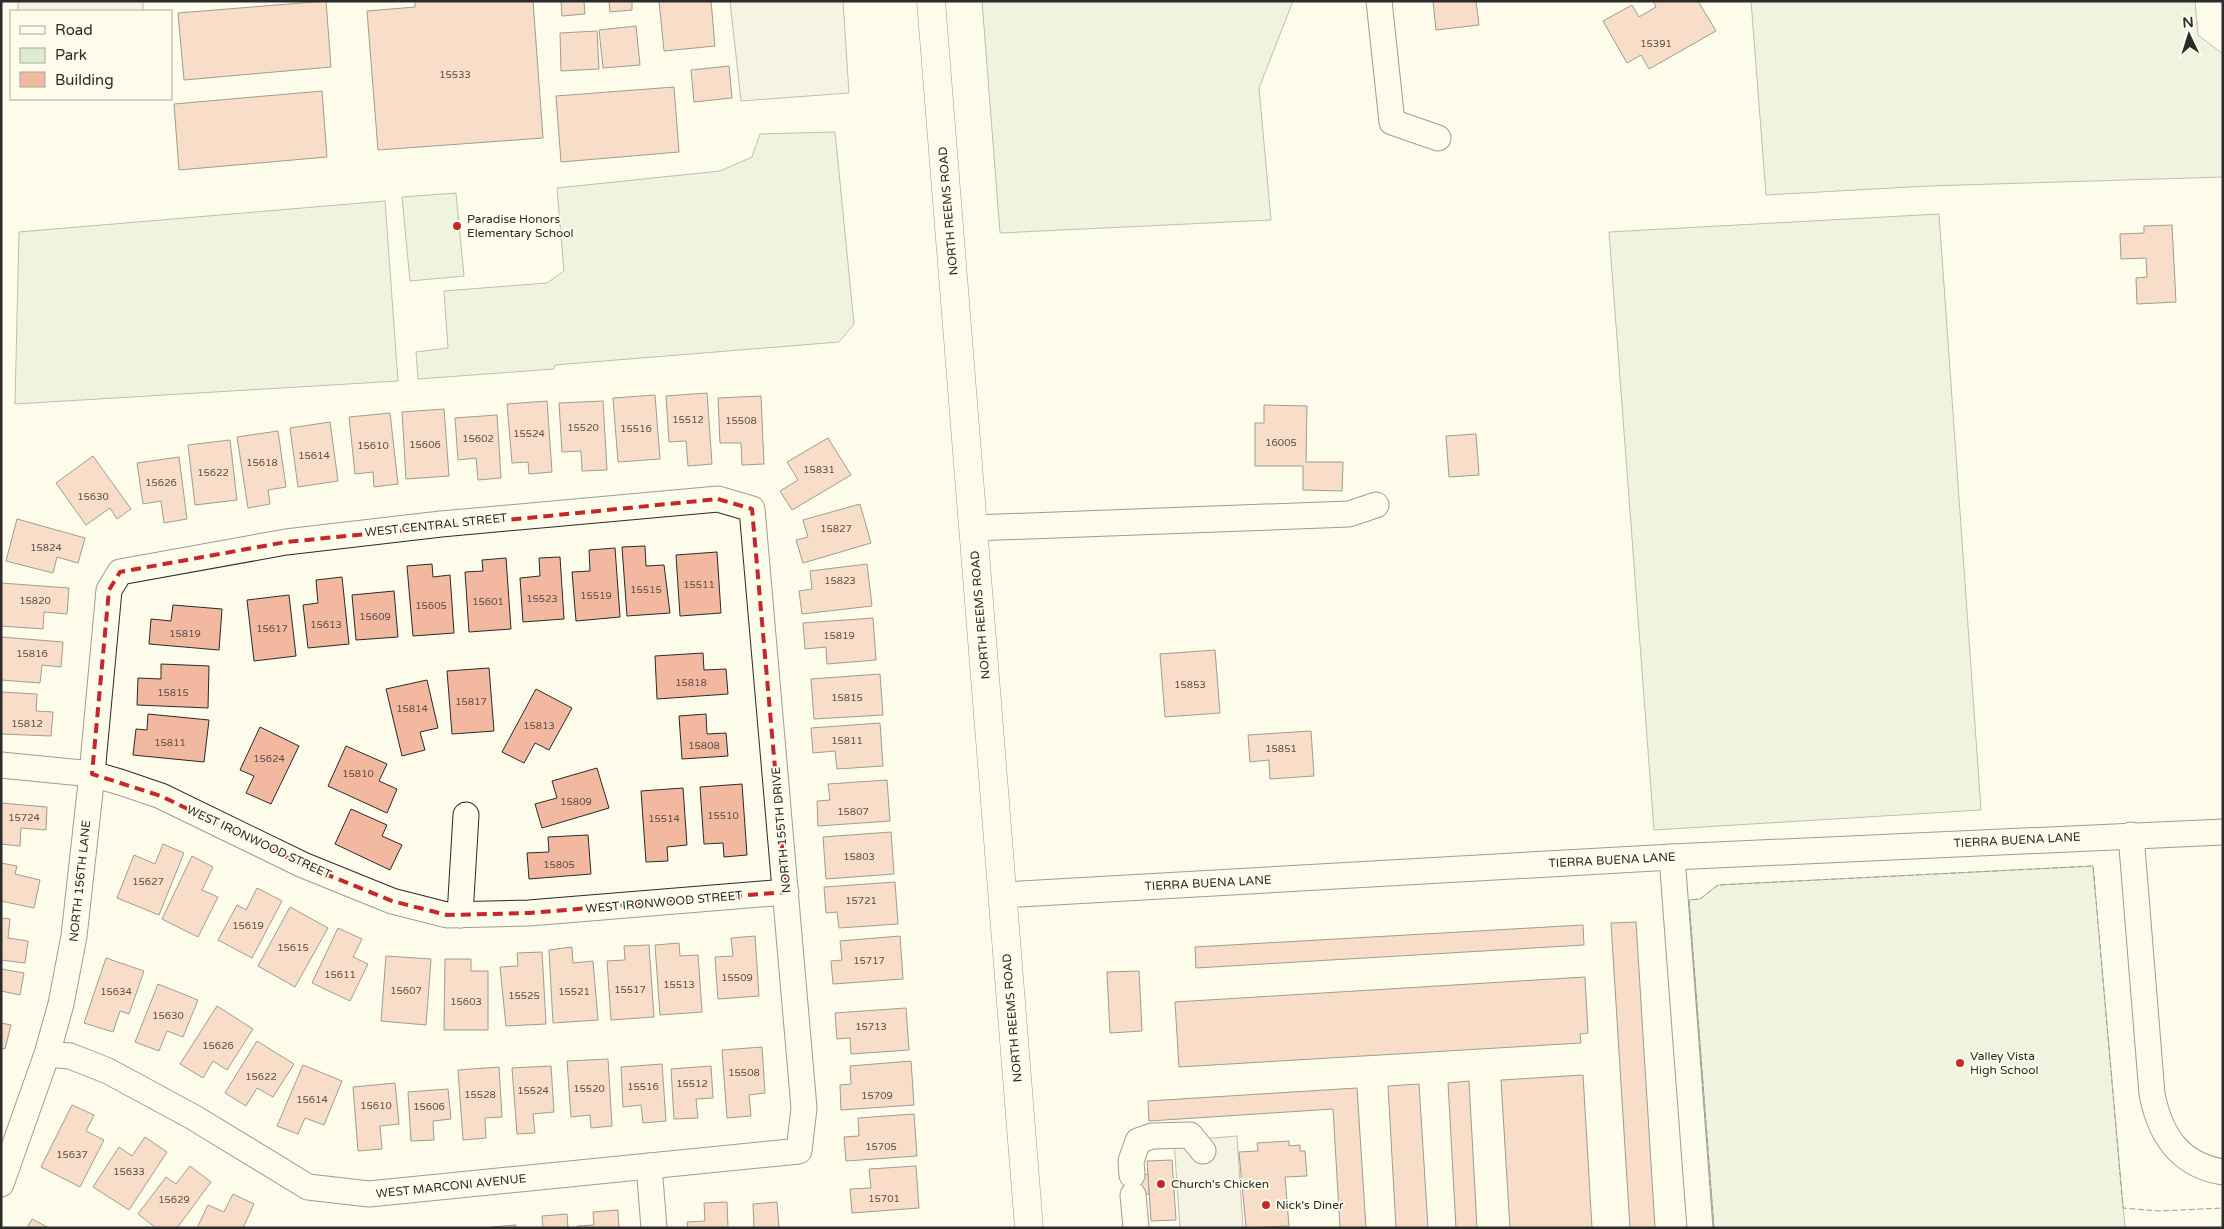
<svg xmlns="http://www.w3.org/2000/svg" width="2224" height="1229" font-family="'Varela Round',sans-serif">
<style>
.green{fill:#deebd1;stroke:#74746e}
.parking{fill:#eceadb;stroke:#74746e}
.building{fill:#f2b8a0;stroke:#2b2b2b}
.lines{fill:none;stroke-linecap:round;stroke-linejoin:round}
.minor-casing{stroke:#2b2b2b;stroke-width:27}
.major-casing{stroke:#2b2b2b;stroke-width:29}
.minor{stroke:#fdfbea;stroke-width:25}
.major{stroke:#fdfbea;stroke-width:28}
.fence{stroke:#2b2b2b;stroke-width:1;stroke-dasharray:6 2.5;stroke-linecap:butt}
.marked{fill:none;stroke:#c62828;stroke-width:4;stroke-dasharray:10 6;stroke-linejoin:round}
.poi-dot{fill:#c62828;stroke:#fdfbea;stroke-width:2}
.labels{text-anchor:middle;stroke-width:4;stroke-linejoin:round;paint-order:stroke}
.number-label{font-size:10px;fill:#5d4e48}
.street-label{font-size:12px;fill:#2b2b2b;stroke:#fdfbea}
.poi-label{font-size:12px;fill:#2b2b2b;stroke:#fdfbea;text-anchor:start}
</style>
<rect width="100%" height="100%" fill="#fdfbea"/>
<g class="green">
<path d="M 982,1 L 1293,1 L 1259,88 L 1271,220 L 1000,233 Z"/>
<path d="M 1751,1 L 2195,1 L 2198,35 L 2223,54 L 2223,177 L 1928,186 L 1766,195 Z"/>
<path d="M 835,132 L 854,324 L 839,342 L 555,365 L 554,369 L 418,379 L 416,352 L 448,348 L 444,291 L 547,283 L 564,271 L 557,188 L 720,171 L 752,157 L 760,134 Z"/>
<path d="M 456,193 L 464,276 L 410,281 L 402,197 Z"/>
<path d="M 385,201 L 398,381 L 15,404 L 19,232 Z"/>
<path d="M 1939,214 L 1981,810 L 1654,830 L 1609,232 Z"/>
<path d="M 2093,866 L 2125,1228 L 1714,1228 L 1689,900 L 1700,899 L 1718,885 Z"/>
</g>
<g class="parking">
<rect x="18" y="1" width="125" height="10"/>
<path d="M 730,1 L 843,1 L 849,93 L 741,101 Z"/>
<path d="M 1237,1136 L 1243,1228 L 1180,1228 L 1174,1141 Z"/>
</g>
<g class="building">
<path d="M 326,1 L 331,67 L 184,80 L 178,13 Z"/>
<path d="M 415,1 L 533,1 L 543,138 L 378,150 L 367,11 L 415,7 Z"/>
<path d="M 561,1 L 584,1 L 585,14 L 562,16 Z"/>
<path d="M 609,1 L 632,1 L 632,10 L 610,12 Z"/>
<path d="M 659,1 L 711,1 L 715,46 L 664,51 Z"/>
<path d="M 1433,1 L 1476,1 L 1479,25 L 1436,30 Z"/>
<path d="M 1653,1 L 1698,1 L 1716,31 L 1649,69 L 1641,55 L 1627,63 L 1603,21 L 1632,5 L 1639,17 L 1656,7 Z"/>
<path d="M 636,26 L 640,65 L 603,68 L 599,30 Z"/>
<path d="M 597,31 L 599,69 L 561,71 L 560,33 Z"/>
<path d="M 729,66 L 732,98 L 694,102 L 691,70 Z"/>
<path d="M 674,87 L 679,152 L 561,162 L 556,96 Z"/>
<path d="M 322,91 L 327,157 L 179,170 L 174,104 Z"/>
<path d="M 2172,225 L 2176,302 L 2137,304 L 2136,278 L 2147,277 L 2146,258 L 2121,259 L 2120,234 L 2144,233 L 2144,226 Z"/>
<path d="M 707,393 L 712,464 L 688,466 L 686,441 L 669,442 L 666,396 Z"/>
<path d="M 655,395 L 660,459 L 618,462 L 613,398 Z"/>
<path d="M 761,396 L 764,464 L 742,465 L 741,443 L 720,443 L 718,398 Z"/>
<path d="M 547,401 L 552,472 L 529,474 L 528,462 L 512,463 L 507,404 Z"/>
<path d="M 603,401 L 607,470 L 582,471 L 581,451 L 562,452 L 559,403 Z"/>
<path d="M 1264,405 L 1307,406 L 1306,462 L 1343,462 L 1342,491 L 1303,490 L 1303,466 L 1255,466 L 1255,423 L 1264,423 Z"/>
<path d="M 444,409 L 449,476 L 406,479 L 402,412 Z"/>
<path d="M 390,413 L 398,484 L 374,487 L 373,472 L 355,474 L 349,417 Z"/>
<path d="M 497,415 L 501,478 L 478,480 L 476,458 L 458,460 L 455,418 Z"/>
<path d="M 330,422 L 338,481 L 298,487 L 290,428 Z"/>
<path d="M 278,431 L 286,487 L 268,490 L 270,504 L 248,508 L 237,437 Z"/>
<path d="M 1476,434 L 1479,475 L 1449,477 L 1446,436 Z"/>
<path d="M 828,438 L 851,475 L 792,510 L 780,491 L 798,480 L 787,462 Z"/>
<path d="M 230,440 L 237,500 L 195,505 L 188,445 Z"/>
<path d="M 93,456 L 131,509 L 117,519 L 110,508 L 86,525 L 56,483 Z"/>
<path d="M 179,457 L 187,519 L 164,523 L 161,501 L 143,504 L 137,463 Z"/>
<path d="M 860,504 L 871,543 L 803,563 L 796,540 L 808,537 L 803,520 Z"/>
<path d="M 17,519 L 85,538 L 78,563 L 57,557 L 53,573 L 6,561 Z"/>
<path d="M 645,546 L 646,566 L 664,565 L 670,613 L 627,616 L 622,547 Z"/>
<path d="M 615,548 L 620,617 L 576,621 L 572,572 L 590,571 L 589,550 Z"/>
<path d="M 717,552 L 721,613 L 680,616 L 676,555 Z"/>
<path d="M 560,557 L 564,619 L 523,622 L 520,578 L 540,576 L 539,558 Z"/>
<path d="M 506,558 L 511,629 L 469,632 L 465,572 L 483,571 L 482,560 Z"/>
<path d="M 432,564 L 433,577 L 450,575 L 454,633 L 413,636 L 407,566 Z"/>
<path d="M 867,564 L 872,606 L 802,614 L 799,591 L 812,589 L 810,571 Z"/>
<path d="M 342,577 L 349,644 L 308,648 L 303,605 L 318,603 L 316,580 Z"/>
<path d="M 1,583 L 69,588 L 67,614 L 44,612 L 43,629 L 1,626 Z"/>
<path d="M 394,591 L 398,637 L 356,640 L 352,595 Z"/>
<path d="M 289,595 L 296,656 L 254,661 L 247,600 Z"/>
<path d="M 173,605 L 222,609 L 219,650 L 149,644 L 151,619 L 171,621 Z"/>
<path d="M 873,618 L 876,660 L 827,664 L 826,647 L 805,649 L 803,623 Z"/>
<path d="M 1,637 L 63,642 L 61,667 L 42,665 L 40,683 L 1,680 Z"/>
<path d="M 1215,650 L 1220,713 L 1165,717 L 1160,654 Z"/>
<path d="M 703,653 L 704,670 L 726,669 L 728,694 L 657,699 L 655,656 Z"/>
<path d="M 161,664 L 209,666 L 208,708 L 137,705 L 138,678 L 161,679 Z"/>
<path d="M 489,668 L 494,731 L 452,734 L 447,671 Z"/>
<path d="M 880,674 L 883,715 L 814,719 L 811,679 Z"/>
<path d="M 427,680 L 438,728 L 420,732 L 425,750 L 402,756 L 386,689 Z"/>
<path d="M 536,689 L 572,708 L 549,750 L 535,743 L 524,763 L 502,752 Z"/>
<path d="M 1,692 L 37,694 L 36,711 L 53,712 L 51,736 L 1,734 Z"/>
<path d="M 148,714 L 209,720 L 204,762 L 133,755 L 136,729 L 147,730 Z"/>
<path d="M 706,714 L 707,734 L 726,733 L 728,756 L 682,759 L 679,716 Z"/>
<path d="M 880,723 L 883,766 L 837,769 L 835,751 L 813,753 L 811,728 Z"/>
<path d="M 260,727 L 299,746 L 271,804 L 246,793 L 254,776 L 240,770 Z"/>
<path d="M 1311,731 L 1314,776 L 1270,779 L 1269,760 L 1250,762 L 1248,735 Z"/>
<path d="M 346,746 L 387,764 L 379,781 L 397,789 L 387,813 L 328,786 Z"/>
<path d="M 597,768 L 609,808 L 542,828 L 535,804 L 557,798 L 552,781 Z"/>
<path d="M 887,780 L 890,821 L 818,826 L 817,801 L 830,800 L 828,784 Z"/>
<path d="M 742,784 L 747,855 L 724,857 L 723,843 L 704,844 L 700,787 Z"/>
<path d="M 683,788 L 687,845 L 667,847 L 668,861 L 646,862 L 641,791 Z"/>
<path d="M 1,803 L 47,807 L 46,830 L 21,828 L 20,846 L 1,844 Z"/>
<path d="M 351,809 L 387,825 L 382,836 L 402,845 L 390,870 L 335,844 Z"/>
<path d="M 891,832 L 894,874 L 826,879 L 823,837 Z"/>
<path d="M 588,835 L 591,874 L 529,879 L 527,853 L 549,852 L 548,837 Z"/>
<path d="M 163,844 L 184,853 L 159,915 L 117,898 L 134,855 L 155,864 Z"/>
<path d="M 192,856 L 213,867 L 202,890 L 218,897 L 198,937 L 162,919 Z"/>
<path d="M 1,863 L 17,866 L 15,874 L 40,880 L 34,908 L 1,901 Z"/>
<path d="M 895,882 L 898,924 L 839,928 L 837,912 L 826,913 L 824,887 Z"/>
<path d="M 257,888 L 282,901 L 252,958 L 218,940 L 237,905 L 246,910 Z"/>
<path d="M 290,907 L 328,928 L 295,987 L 258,966 Z"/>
<path d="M 1,918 L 10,919 L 8,938 L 28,941 L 25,963 L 1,960 Z"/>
<path d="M 1636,922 L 1655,1228 L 1630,1228 L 1611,923 Z"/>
<path d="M 1583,925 L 1584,945 L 1196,968 L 1195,947 Z"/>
<path d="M 338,928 L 362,939 L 353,957 L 368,964 L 350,1001 L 312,983 Z"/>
<path d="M 755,936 L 759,996 L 718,999 L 715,957 L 733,956 L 731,938 Z"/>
<path d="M 900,936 L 903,979 L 833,984 L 831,961 L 842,960 L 840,941 Z"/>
<path d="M 679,943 L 680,956 L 698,955 L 702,1012 L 660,1015 L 655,945 Z"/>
<path d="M 649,945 L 654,1017 L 611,1020 L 607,961 L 625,960 L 624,946 Z"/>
<path d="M 572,947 L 573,963 L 593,961 L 598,1020 L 553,1023 L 549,950 Z"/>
<path d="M 542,952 L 546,1024 L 506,1026 L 500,967 L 518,966 L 517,953 Z"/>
<path d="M 386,956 L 431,959 L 426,1025 L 381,1021 Z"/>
<path d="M 106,958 L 144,971 L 129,1014 L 120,1011 L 113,1032 L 84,1023 Z"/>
<path d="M 445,959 L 471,959 L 471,971 L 488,971 L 488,1030 L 444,1030 Z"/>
<path d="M 1,969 L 24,973 L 20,995 L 1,991 Z"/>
<path d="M 1139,971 L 1142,1031 L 1110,1033 L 1107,972 Z"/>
<path d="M 1585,977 L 1588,1033 L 1580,1034 L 1581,1043 L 1179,1067 L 1175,1002 Z"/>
<path d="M 158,984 L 198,1000 L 183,1037 L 167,1031 L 159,1051 L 135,1042 Z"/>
<path d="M 217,1006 L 253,1029 L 227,1070 L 213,1061 L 203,1078 L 180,1064 Z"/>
<path d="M 906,1008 L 909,1050 L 851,1054 L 850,1038 L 837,1039 L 835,1013 Z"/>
<path d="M 1,1023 L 11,1025 L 5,1049 L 1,1048 Z"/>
<path d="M 257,1041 L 294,1064 L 273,1097 L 257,1088 L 246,1106 L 225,1093 Z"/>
<path d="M 762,1047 L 765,1093 L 749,1095 L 751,1116 L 727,1118 L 722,1050 Z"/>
<path d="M 608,1059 L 612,1126 L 591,1128 L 590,1115 L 571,1117 L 567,1061 Z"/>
<path d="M 911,1061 L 914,1105 L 841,1110 L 840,1085 L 851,1084 L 850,1066 Z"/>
<path d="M 662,1064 L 666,1121 L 643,1123 L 641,1105 L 623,1107 L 621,1067 Z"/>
<path d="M 303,1065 L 342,1081 L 324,1125 L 305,1118 L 298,1134 L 277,1126 Z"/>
<path d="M 551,1066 L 554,1112 L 533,1114 L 535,1133 L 517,1134 L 512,1068 Z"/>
<path d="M 711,1066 L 713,1098 L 696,1099 L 698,1118 L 674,1119 L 671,1069 Z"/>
<path d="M 499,1067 L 502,1117 L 485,1118 L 486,1138 L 463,1140 L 458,1070 Z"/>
<path d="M 1583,1075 L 1592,1228 L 1510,1228 L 1501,1080 Z"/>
<path d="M 1469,1081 L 1477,1228 L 1456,1228 L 1448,1083 Z"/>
<path d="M 395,1083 L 399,1124 L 380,1126 L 382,1149 L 358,1151 L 353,1087 Z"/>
<path d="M 1419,1084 L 1428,1228 L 1396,1228 L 1388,1086 Z"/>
<path d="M 1357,1088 L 1366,1228 L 1340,1228 L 1333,1109 L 1149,1121 L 1148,1101 Z"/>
<path d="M 448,1089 L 451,1119 L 433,1121 L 434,1140 L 411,1141 L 408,1092 Z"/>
<path d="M 72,1105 L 94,1115 L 86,1131 L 104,1140 L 80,1187 L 41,1167 Z"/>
<path d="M 914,1114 L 917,1156 L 846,1161 L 844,1137 L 859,1136 L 858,1118 Z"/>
<path d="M 145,1137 L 167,1152 L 129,1210 L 93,1187 L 119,1147 L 132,1156 Z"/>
<path d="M 1289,1141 L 1289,1146 L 1300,1145 L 1300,1151 L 1305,1151 L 1307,1176 L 1285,1177 L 1289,1226 L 1246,1228 L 1239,1152 L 1258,1151 L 1257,1143 Z"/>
<path d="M 1172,1160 L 1176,1220 L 1151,1221 L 1147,1161 Z"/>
<path d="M 190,1166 L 211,1182 L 177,1228 L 156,1228 L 138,1214 L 166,1177 L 176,1184 Z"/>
<path d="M 916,1166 L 919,1208 L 852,1213 L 850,1189 L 871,1188 L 869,1169 Z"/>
<path d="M 1148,1174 L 1149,1194 L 1133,1195 L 1132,1175 Z"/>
<path d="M 233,1194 L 254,1204 L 243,1228 L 197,1228 L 208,1205 L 224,1212 Z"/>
<path d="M 727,1202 L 728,1228 L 688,1228 L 687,1222 L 705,1221 L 704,1203 Z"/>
<path d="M 777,1202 L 779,1228 L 748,1228 L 754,1227 L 753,1204 Z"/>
<path d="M 618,1210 L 619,1228 L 577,1228 L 577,1226 L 594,1225 L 593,1212 Z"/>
<path d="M 567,1214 L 568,1228 L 543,1228 L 542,1216 Z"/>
<path d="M 32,1219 L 49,1228 L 27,1228 Z"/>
<path d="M 516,1225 L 516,1228 L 492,1228 L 492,1227 Z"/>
</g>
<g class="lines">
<defs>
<g id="minor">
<path d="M 1379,1 L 1392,122 L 1438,138"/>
<path d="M 973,528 L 1349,514 L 1376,505"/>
<path d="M 1,765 L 92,774 L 120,782 L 161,796 L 303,865 L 392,901 L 447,915 L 529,913 L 786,892"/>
<path d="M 2131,835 L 2152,1094 C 2160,1135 2179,1165 2223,1172"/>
<path d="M 1672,857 L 1700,1228"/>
<path d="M 1002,895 L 1672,857 L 2223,832"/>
<path d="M 460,915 L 466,815"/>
<path d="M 649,1166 L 654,1228"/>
<path d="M 1132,1175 L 1131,1161 L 1138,1141 L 1152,1136 L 1190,1135 L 1203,1151"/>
<path d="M 1,1184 L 47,1054 L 61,1004 L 74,936 L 92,774 L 109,590 L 120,572 L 286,542 L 441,524 L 718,499 L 752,509 L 804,1108 L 799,1151 L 369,1194 L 308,1187 L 193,1117 L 108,1071 L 70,1056 L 47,1054"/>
<path d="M 1133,1195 L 1136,1228"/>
</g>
<path id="major" d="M 931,1 L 1029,1228"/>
</defs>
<use href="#minor" class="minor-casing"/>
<use href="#major" class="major-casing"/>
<use href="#minor" class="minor"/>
<use href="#major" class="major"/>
<path class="fence" d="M 1714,1228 L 1689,900 L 1700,899 L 1718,885 L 2093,866 L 2123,1208 L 2159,1211 L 2223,1208"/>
</g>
<path d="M0 0H2224V1229H0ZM 718,499 L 752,509 L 786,892 L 529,913 L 447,915 L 392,901 L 303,865 L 161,796 L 92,774 L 109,590 L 120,572 L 286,542 Z" fill="#fdfbea" fill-opacity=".55" fill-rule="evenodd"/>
<path class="marked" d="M 718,499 L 752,509 L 786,892 L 529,913 L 447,915 L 392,901 L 303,865 L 161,796 L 92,774 L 109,590 L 120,572 L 286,542 Z"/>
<g class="poi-dot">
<circle cx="457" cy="226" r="5"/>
<circle cx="1960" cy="1063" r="5"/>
<circle cx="1161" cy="1184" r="5"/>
<circle cx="1266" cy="1205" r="5"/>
</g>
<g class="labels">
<g class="number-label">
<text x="1656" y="47">15391</text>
<text x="455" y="78">15533</text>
<text x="688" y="423">15512</text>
<text x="741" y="424">15508</text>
<text x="583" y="431">15520</text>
<text x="636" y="432">15516</text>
<text x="529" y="437">15524</text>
<text x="478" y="442">15602</text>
<text x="1281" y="446">16005</text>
<text x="425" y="448">15606</text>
<text x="373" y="449">15610</text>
<text x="314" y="459">15614</text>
<text x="262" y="466">15618</text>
<text x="819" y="473">15831</text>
<text x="213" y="476">15622</text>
<text x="161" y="486">15626</text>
<text x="93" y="500">15630</text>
<text x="836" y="532">15827</text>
<text x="46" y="551">15824</text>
<text x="840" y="584">15823</text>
<text x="699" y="588">15511</text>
<text x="646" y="593">15515</text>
<text x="596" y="599">15519</text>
<text x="542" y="602">15523</text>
<text x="35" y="604">15820</text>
<text x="488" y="605">15601</text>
<text x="431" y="609">15605</text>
<text x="375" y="620">15609</text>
<text x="326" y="628">15613</text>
<text x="272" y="632">15617</text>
<text x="185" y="637">15819</text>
<text x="839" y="639">15819</text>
<text x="32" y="657">15816</text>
<text x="691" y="686">15818</text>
<text x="1190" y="688">15853</text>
<text x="173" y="696">15815</text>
<text x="847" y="701">15815</text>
<text x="471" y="705">15817</text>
<text x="412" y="712">15814</text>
<text x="27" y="727">15812</text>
<text x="539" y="729">15813</text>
<text x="847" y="744">15811</text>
<text x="170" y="746">15811</text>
<text x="704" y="749">15808</text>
<text x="1281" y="752">15851</text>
<text x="269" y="762">15624</text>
<text x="358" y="777">15810</text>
<text x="576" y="805">15809</text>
<text x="853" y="815">15807</text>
<text x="723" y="819">15510</text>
<text x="24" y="821">15724</text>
<text x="664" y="822">15514</text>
<text x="859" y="860">15803</text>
<text x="559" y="868">15805</text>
<text x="148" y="885">15627</text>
<text x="861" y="904">15721</text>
<text x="248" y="929">15619</text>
<text x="293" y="951">15615</text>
<text x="869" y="964">15717</text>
<text x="340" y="978">15611</text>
<text x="737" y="981">15509</text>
<text x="679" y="988">15513</text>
<text x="630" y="993">15517</text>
<text x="406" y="994">15607</text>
<text x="116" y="995">15634</text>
<text x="574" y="995">15521</text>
<text x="524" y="999">15525</text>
<text x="466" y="1005">15603</text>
<text x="168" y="1019">15630</text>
<text x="871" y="1030">15713</text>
<text x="218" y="1049">15626</text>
<text x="744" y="1076">15508</text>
<text x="261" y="1080">15622</text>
<text x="692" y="1087">15512</text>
<text x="643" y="1090">15516</text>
<text x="589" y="1092">15520</text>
<text x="533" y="1094">15524</text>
<text x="480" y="1098">15528</text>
<text x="877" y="1099">15709</text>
<text x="312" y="1103">15614</text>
<text x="376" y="1109">15610</text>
<text x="429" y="1110">15606</text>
<text x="881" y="1150">15705</text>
<text x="72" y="1158">15637</text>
<text x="129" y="1175">15633</text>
<text x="884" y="1202">15701</text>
<text x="174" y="1203">15629</text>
</g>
<g class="street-label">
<text transform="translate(948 211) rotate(-95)" y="4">NORTH REEMS ROAD</text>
<text transform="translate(436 525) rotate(-6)" y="4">WEST CENTRAL STREET</text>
<text transform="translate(980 615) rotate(-95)" y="4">NORTH REEMS ROAD</text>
<text transform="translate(781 830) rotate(-95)" y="4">NORTH 155TH DRIVE</text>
<text transform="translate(2017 840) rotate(-3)" y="4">TIERRA BUENA LANE</text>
<text transform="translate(259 842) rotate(25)" y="4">WEST IRONWOOD STREET</text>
<text transform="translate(1612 860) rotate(-3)" y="4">TIERRA BUENA LANE</text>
<text transform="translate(80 881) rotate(-84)" y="4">NORTH 156TH LANE</text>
<text transform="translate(1208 883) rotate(-3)" y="4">TIERRA BUENA LANE</text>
<text transform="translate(664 902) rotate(-5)" y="4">WEST IRONWOOD STREET</text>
<text transform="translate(1012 1018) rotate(-95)" y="4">NORTH REEMS ROAD</text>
<text transform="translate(451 1186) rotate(-6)" y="4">WEST MARCONI AVENUE</text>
</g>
<g class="poi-label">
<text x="467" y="223">Paradise Honors<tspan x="467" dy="14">Elementary School</tspan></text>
<text x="1970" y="1060">Valley Vista<tspan x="1970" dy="14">High School</tspan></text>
<text x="1171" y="1188">Church's Chicken</text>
<text x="1276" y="1209">Nick's Diner</text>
</g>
</g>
<rect width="2224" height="1229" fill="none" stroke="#2b2b2b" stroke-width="5"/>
<rect x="10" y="10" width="162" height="90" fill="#fdfbea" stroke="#a9a89e"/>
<rect x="20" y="26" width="25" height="8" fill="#fdfbea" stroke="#a9a89e"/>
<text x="55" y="35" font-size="15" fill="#2b2b2b">Road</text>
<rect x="20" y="48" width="25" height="15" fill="#deebd1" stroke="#a9a89e"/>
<text x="55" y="60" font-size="15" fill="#2b2b2b">Park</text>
<rect x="20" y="72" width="25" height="15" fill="#f2b8a0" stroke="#a9a89e"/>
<text x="55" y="85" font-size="15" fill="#2b2b2b">Building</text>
<g transform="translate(2189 35) rotate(356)" stroke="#fdfbea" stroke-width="4" paint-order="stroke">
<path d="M0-4L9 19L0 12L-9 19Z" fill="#2b2b2b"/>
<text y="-8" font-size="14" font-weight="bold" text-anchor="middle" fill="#2b2b2b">N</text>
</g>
</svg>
